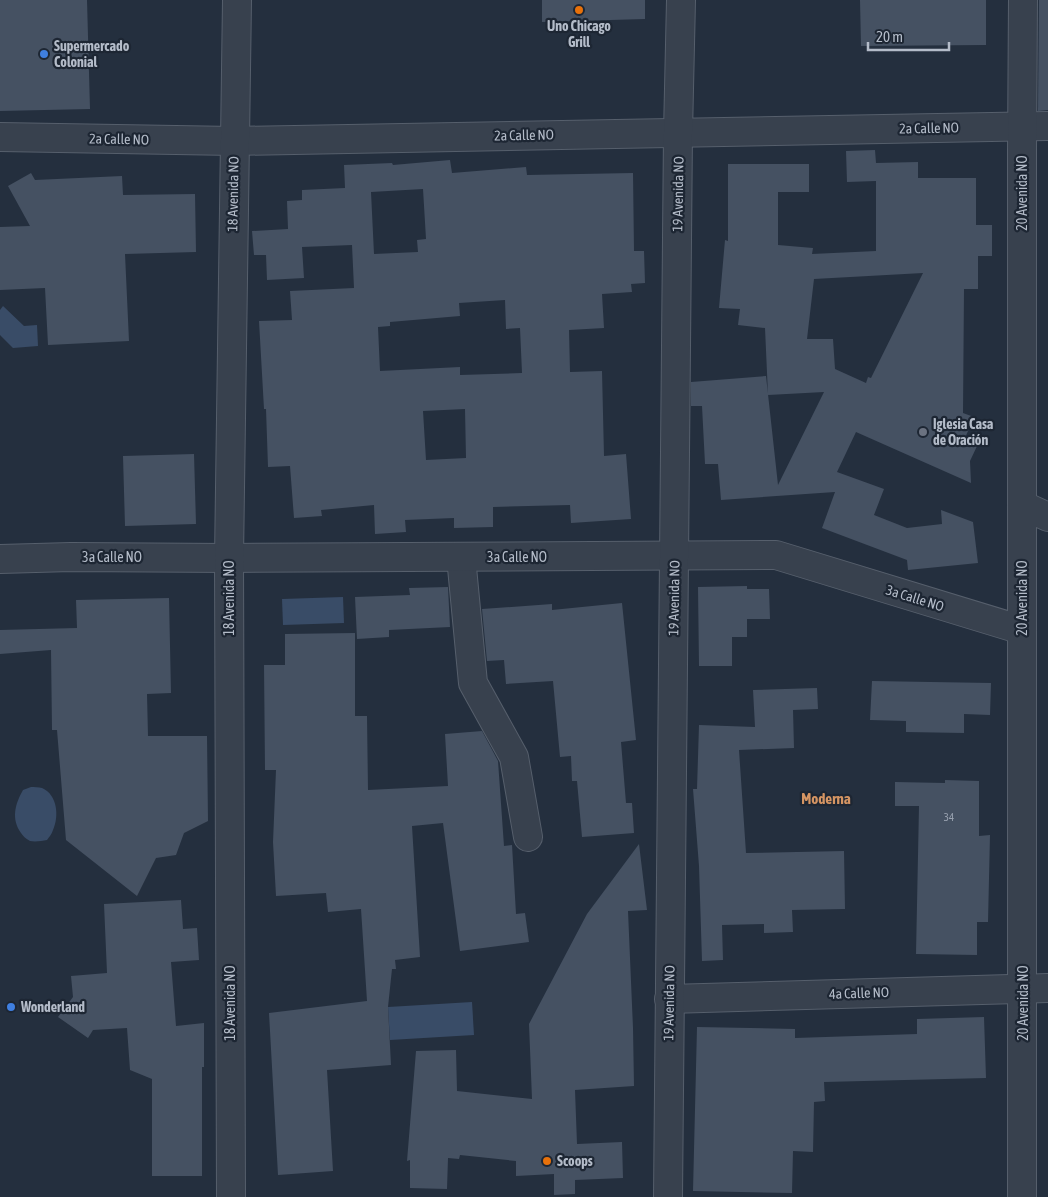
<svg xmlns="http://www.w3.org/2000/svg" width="1048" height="1197" font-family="'Asap Condensed',sans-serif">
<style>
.water{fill:#394c67}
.building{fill:#455162;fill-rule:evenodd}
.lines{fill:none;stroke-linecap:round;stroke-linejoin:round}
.minor-casing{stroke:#565f6c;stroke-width:30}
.minor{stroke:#38414e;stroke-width:28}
.food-dot{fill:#e8710a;stroke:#1d2633;stroke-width:2}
.shop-dot{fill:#3f7fe0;stroke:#1d2633;stroke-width:2}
.worship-dot{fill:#6b7280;stroke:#1d2633;stroke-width:2}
.labels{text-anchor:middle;stroke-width:4.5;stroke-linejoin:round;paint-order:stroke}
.number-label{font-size:11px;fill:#98a1af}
.poi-label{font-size:14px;font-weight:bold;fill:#b4bcc9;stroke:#1d2633;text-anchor:start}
.street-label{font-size:14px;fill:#b4bcc9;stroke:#1d2633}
.neighbourhood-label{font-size:15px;font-weight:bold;fill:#d59563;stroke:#1d2633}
</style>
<rect width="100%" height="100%" fill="#242f3e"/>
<g class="water">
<path d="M 3,306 L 24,326 L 37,325 L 38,346 L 13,348 L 0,335 L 0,310 Z"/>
<path d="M 343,597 L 344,623 L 283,625 L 282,599 Z"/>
<path d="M 31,787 C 34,787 39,787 42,788 C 58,795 59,817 53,830 C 52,834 49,837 47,840 C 42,841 35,842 30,841 C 26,839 23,836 21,833 C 11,819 15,804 23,790 Z"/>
<path d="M 472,1002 L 474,1035 L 390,1040 L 388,1007 Z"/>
</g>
<g class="building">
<path d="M 0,0 L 87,0 L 90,109 L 0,111 Z"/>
<path d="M 542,0 L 645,0 L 645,19 L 542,22 Z"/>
<path d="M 860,0 L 986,0 L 986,45 L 861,46 Z"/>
<path d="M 1039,0 L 1048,0 L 1048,110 L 1038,111 Z"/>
<path d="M 875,150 L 876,163 L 918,162 L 918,178 L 976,178 L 976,225 L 992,225 L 992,256 L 978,256 L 978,289 L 964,289 L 963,413 L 974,417 L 965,438 L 978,444 L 970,461 L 971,483 L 856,432 L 837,472 L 884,489 L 874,515 L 907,528 L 942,524 L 941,510 L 973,522 L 978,563 L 908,570 L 907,560 L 822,528 L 835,492 L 721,500 L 718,464 L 705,464 L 702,406 L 691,406 L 691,382 L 766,376 L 778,485 L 824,392 L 768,395 L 765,328 L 738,325 L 740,309 L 719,308 L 725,240 L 728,241 L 728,164 L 809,164 L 809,192 L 778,192 L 778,245 L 813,248 L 812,254 L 876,251 L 876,181 L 847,182 L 846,151 ZM 923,273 L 871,378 L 868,377 L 866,383 L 835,369 L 833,339 L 807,339 L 814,279 Z"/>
<path d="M 450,160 L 452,173 L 526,167 L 527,175 L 633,173 L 634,251 L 644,251 L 645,283 L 631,284 L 632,292 L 602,294 L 604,328 L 569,330 L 570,372 L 602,371 L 604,456 L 626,454 L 631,519 L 571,523 L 570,505 L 493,507 L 493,527 L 454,528 L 454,518 L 405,520 L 406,532 L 375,534 L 374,505 L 321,510 L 322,516 L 294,518 L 290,466 L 268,467 L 266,409 L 264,409 L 259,321 L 292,320 L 290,291 L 354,288 L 352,245 L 302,247 L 304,278 L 267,280 L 266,255 L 254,255 L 252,231 L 288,229 L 287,201 L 302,200 L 302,190 L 345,188 L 344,165 L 392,163 L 393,165 ZM 423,189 L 426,239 L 417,240 L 418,252 L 374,254 L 371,192 ZM 505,300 L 506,329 L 520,328 L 522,373 L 460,375 L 460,367 L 380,371 L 378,327 L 390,326 L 390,322 L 460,316 L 459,303 ZM 465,409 L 466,458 L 426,460 L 423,411 Z"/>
<path d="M 31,173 L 35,180 L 122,176 L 123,195 L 195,194 L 196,252 L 125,254 L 129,341 L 48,345 L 45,288 L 0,290 L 0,227 L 30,226 L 8,186 Z"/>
<path d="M 194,454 L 196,524 L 125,526 L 123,456 Z"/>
<path d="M 747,586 L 747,589 L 769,589 L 770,619 L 747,619 L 747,637 L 732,637 L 732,666 L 699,666 L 698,587 Z"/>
<path d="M 448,587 L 450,627 L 389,630 L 389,637 L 357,639 L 355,597 L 410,595 L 409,588 Z"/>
<path d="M 169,598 L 171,693 L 147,694 L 148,736 L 207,736 L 208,821 L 184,833 L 176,855 L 156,858 L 137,896 L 66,840 L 57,730 L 52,730 L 51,650 L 0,654 L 0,630 L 77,628 L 76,600 Z"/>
<path d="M 622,603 L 636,740 L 621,742 L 626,803 L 632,803 L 634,833 L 582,837 L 577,781 L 572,781 L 571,756 L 560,757 L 553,681 L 506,684 L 504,660 L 487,661 L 482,609 L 552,604 L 552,610 Z"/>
<path d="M 355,633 L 355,716 L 367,716 L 368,790 L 448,786 L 445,734 L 482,731 L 498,761 L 504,846 L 512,845 L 516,914 L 525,913 L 529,942 L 460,951 L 443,823 L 412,826 L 420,957 L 395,960 L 396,969 L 392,969 L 388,1007 L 391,1065 L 327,1070 L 333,1171 L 278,1175 L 269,1013 L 367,1001 L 361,909 L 328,912 L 326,893 L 276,896 L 273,842 L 276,770 L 265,770 L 264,665 L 285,665 L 285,634 Z"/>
<path d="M 872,681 L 991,683 L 990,715 L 964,714 L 964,733 L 906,732 L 906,721 L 870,720 Z"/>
<path d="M 817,688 L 818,709 L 793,710 L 794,748 L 739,750 L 746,853 L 844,851 L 845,909 L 792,910 L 793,932 L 764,933 L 764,924 L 722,925 L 723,960 L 702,961 L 699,866 L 693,789 L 697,789 L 699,725 L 755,727 L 753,690 Z"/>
<path d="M 945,780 L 979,781 L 979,836 L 990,835 L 988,922 L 977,922 L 977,955 L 916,954 L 919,806 L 895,806 L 895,782 L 945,783 Z"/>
<path d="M 639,844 L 647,910 L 628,911 L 633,1028 L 634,1086 L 575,1090 L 577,1144 L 622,1142 L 623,1178 L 575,1180 L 575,1194 L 554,1195 L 554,1174 L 516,1176 L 516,1161 L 460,1155 L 459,1159 L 448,1158 L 447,1189 L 410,1188 L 410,1160 L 407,1161 L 416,1051 L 456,1050 L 457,1091 L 532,1099 L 529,1024 L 587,914 Z"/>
<path d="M 181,900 L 183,929 L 197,928 L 199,960 L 171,962 L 176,1026 L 204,1023 L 204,1067 L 202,1067 L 202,1176 L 152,1176 L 152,1079 L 130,1070 L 127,1028 L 93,1030 L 88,1038 L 58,1017 L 73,997 L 71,976 L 107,973 L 104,904 Z"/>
<path d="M 984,1017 L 986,1078 L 824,1082 L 825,1101 L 814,1102 L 813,1152 L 793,1151 L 792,1193 L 693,1191 L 697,1027 L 795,1029 L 795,1038 L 917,1034 L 917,1019 Z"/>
</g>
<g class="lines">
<defs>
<g id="minor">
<path d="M 0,137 L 234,141 L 1048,126"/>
<path d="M 1022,505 L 1048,517"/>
<path d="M 461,557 L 473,683 L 514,757 L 528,837"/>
<path d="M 0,559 L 71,557 L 229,558 L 776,555 L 1022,630"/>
<path d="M 669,999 L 1048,988"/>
<path d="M 231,1197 L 229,558 L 237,0"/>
<path d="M 668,1197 L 678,133 L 681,0"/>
<path d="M 1022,1197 L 1022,150 L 1023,0"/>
</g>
</defs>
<use href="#minor" class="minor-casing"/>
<use href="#minor" class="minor"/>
</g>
<g class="food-dot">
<circle cx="579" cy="10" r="5"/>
<circle cx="547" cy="1161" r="5"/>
</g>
<g class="shop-dot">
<circle cx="44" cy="54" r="5"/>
<circle cx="11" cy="1007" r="5"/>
</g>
<circle class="worship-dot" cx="923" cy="432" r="5"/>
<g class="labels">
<g class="number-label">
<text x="949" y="821">34</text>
</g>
<g class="poi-label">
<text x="579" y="31" text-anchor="middle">Uno Chicago<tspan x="579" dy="16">Grill</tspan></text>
<text x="54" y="51">Supermercado<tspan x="54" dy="16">Colonial</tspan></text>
<text x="933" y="429">Iglesia Casa<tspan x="933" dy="16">de Oración</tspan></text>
<text x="21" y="1012">Wonderland</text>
<text x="557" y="1166">Scoops</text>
</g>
<g class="street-label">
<text transform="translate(929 128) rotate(-1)" y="5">2a Calle NO</text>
<text transform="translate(524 135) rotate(-1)" y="5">2a Calle NO</text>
<text transform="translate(119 139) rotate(1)" y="5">2a Calle NO</text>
<text transform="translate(1022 193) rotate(-90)" y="5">20 Avenida NO</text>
<text transform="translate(233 194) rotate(-89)" y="5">18 Avenida NO</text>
<text transform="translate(678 194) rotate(-89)" y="5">19 Avenida NO</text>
<text x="112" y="562">3a Calle NO</text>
<text x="517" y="562">3a Calle NO</text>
<text transform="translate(229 598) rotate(-90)" y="5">18 Avenida NO</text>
<text transform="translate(674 598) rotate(-89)" y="5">19 Avenida NO</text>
<text transform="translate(915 598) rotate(17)" y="5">3a Calle NO</text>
<text transform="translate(1022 598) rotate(-90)" y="5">20 Avenida NO</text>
<text transform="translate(859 993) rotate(-2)" y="5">4a Calle NO</text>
<text transform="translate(230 1003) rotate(-90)" y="5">18 Avenida NO</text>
<text transform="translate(669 1003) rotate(-89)" y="5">19 Avenida NO</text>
<text transform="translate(1023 1003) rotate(-90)" y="5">20 Avenida NO</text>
</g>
<g class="neighbourhood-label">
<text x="826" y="804">Moderna</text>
</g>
</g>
<path d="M868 42v8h81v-8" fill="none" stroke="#b4bcc9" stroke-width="2.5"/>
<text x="876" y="42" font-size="15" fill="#b4bcc9" stroke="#1d2633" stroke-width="4" paint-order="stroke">20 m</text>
</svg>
